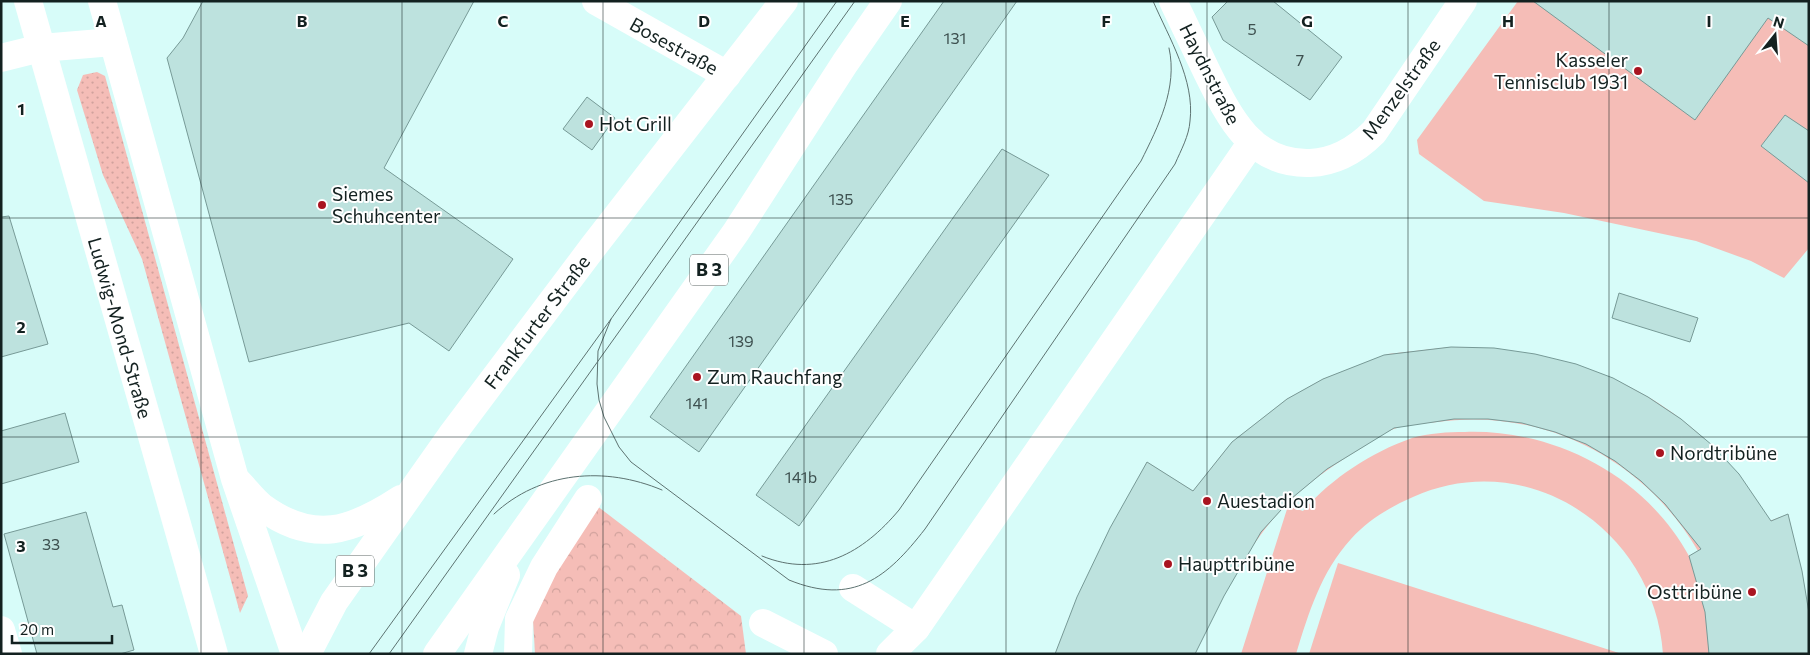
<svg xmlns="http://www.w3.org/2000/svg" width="1810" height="655" font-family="Commissioner,sans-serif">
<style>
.grass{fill:url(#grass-dots)}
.park{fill:url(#park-crowns)}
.pitch{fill:#f5bdb7}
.building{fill:#bde2de;stroke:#779a97}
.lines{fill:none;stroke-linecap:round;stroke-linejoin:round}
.minor{stroke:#fff;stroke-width:28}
.major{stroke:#fff;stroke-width:28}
.tram{stroke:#5d7371;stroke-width:1}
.grid{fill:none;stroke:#132120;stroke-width:1;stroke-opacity:0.55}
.poi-dot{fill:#a91420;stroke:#fff;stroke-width:2}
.labels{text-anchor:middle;stroke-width:4;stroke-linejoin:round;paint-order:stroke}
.number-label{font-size:16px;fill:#3e5150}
.shield{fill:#fff;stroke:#5a6463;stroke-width:1}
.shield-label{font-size:18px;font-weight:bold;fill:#132120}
.street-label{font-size:19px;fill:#132120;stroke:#fff}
.poi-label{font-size:19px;fill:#132120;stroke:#fff;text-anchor:start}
.grid-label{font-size:16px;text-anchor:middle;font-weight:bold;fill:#132120;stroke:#fff;stroke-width:4;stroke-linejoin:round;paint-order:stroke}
</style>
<defs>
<pattern id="grass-dots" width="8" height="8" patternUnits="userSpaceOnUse" patternTransform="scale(1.25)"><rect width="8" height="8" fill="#f5bdb7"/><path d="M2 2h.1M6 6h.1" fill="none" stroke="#d1a29d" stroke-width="1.8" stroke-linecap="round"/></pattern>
<pattern id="park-crowns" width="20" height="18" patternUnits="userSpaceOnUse" patternTransform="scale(1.25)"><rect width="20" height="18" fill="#f5bdb7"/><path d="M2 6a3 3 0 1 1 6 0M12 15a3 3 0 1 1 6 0" fill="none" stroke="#d1a29d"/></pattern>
</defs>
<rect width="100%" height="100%" fill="#d7fcf9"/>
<path class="grass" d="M 97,72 L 105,76 L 248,596 L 240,613 L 142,259 L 103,175 L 77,90 L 83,75 Z"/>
<path class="park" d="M 588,499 L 741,616 L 746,654 L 535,654 L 533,620 Z"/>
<g class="pitch">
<path d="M 1518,1 L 1809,1 L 1809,248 L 1784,278 L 1751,261 L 1696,241 L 1564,213 L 1484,201 L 1419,154 L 1417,140 Z"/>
<path d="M 1451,347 C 1590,350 1697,400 1770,521 L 1788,514 C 1800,564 1809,602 1809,654 L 1663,654 C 1655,531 1529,445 1413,497 C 1390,507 1368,520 1351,539 C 1321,572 1309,612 1296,654 L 1241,654 L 1288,506 L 1303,511 C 1332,478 1370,453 1412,438 C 1429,433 1448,432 1465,432 C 1555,429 1645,476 1689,556 L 1698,551 C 1644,459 1543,407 1437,422 C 1421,424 1403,424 1389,431 C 1380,435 1371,442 1363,447 C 1338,462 1314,478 1293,498 C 1248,540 1222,599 1195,654 L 1055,654 C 1081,587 1112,525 1147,462 L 1193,491 L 1232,442 L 1287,399 L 1323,379 L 1388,354 Z"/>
<path d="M 1338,563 L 1622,654 L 1309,654 Z"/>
</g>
<g class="building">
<path d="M 203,1 L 474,1 L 384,168 L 513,259 L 449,351 L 409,323 L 249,362 L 167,58 L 183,38 Z"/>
<path d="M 944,1 L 1017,1 L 699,452 L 650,417 Z"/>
<path d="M 1228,1 L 1273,1 L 1342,57 L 1310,100 L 1223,40 L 1212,17 Z"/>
<path d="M 1533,1 L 1809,1 L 1809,46 L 1768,18 L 1695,120 Z"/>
<path d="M 587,97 L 615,118 L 592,150 L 563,129 Z"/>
<path d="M 1785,115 L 1809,131 L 1809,183 L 1761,146 Z"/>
<path d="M 1002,149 L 1049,175 L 799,526 L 756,495 Z"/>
<path d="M 9,216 L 48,344 L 1,357 L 1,217 Z"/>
<path d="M 1619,293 L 1698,318 L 1690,342 L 1612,318 Z"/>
<path d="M 1451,347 L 1494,348 L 1535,354 L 1576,364 L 1613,378 L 1648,397 L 1681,419 L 1712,445 L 1739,474 L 1771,521 L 1788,514 L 1802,571 L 1809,613 L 1809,654 L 1709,654 L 1705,612 L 1689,556 L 1701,549 L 1665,504 L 1641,481 L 1615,461 L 1586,444 L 1555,432 L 1522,423 L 1488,419 L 1454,419 L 1394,428 L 1327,469 L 1292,498 L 1261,532 L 1224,596 L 1195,654 L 1055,654 L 1077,597 L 1110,528 L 1147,462 L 1193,491 L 1232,442 L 1287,399 L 1323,379 L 1384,355 Z"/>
<path d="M 65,413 L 79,462 L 1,484 L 1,431 Z"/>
<path d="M 86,512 L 113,607 L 122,605 L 134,650 L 120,654 L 37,654 L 4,534 Z"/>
</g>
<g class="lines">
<g class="minor">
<path d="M 596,1 L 727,75"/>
<path d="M 1173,1 C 1184,24 1195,47 1206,70 C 1228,115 1251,165 1310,163 C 1336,162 1356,150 1374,132 L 1463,1"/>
<path d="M 1,58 L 41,48 L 113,42"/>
<path d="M 853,588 L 916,628"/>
<path d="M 763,623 L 824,654"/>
<path d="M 1,630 L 8,654"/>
<path d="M 518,654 L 519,619 L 544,567 L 588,499"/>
<path d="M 890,654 L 916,628 L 1252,142"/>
</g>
<g class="major">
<path d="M 28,1 L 214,654"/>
<path d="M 102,1 L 235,479 L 295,654"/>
<path d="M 238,482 C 246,490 253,500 262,507 C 314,545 352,531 401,499"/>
<path d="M 307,654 L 334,602 L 451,436 L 593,247 L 784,1"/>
<path d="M 437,654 L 736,232 L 845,63 L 888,1"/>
<path d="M 478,654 L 485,627 L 506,575"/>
</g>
<g class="tram">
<path d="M 611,319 L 598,351 L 597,384 L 599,400 L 604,417 L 619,447 L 631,462 L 789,580 C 853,606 887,578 925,529 L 1175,164 C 1181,150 1189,136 1190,121 C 1195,80 1169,38 1153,1"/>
<path d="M 494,514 C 540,471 605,466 662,490"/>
<path d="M 762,556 C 818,579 863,553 899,510 L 1141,161 C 1158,127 1178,88 1169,48"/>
<path d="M 369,654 L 611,319 L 837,1"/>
<path d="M 389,654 L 855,1"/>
</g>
</g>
<path class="grid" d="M 201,1 L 201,654M 402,1 L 402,654M 603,1 L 603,654M 804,1 L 804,654M 1006,1 L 1006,654M 1207,1 L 1207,654M 1408,1 L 1408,654M 1609,1 L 1609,654M 1,218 L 1809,218M 1,437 L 1809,437"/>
<g class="poi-dot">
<circle cx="1638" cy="71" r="5"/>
<circle cx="589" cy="124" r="5"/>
<circle cx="322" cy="205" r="5"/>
<circle cx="697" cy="377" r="5"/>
<circle cx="1660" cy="453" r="5"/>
<circle cx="1207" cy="501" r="5"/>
<circle cx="1168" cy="564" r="5"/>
<circle cx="1752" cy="592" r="5"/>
</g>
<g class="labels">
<g class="number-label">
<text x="1252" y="35">5</text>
<text x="955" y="44">131</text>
<text x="1300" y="66">7</text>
<text x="841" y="205">135</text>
<text x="741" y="347">139</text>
<text x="697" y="409">141</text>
<text x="801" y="483">141b</text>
<text x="51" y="550">33</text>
</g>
<g class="shield">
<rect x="690" y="254.5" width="38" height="31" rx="4"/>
<rect x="336" y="555.5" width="38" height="31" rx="4"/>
</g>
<g class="shield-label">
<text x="709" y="276">B 3</text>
<text x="355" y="577">B 3</text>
</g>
<g class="street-label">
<text transform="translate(674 46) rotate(29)" y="7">Bosestraße</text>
<text transform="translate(1210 74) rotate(63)" y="7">Haydnstraße</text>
<text transform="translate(1401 89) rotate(-54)" y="7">Menzelstraße</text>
<text transform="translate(537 322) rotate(-53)" y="7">Frankfurter Straße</text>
<text transform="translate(120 328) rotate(74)" y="7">Ludwig-Mond-Straße</text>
</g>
<g class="poi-label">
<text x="1628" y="67" text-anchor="end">Kasseler<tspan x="1628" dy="22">Tennisclub 1931</tspan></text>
<text x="599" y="131">Hot Grill</text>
<text x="332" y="201">Siemes<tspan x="332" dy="22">Schuhcenter</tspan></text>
<text x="707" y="384">Zum Rauchfang</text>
<text x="1670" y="460">Nordtribüne</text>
<text x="1217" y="508">Auestadion</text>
<text x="1178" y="571">Haupttribüne</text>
<text x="1742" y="599" text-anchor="end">Osttribüne</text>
</g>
</g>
<g class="grid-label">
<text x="101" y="27">A</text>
<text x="302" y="27">B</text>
<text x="503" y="27">C</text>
<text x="704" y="27">D</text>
<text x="905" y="27">E</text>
<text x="1106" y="27">F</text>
<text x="1307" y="27">G</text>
<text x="1508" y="27">H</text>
<text x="1709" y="27">I</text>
<text x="21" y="115">1</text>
<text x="21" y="333">2</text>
<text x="21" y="552">3</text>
</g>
<rect width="1810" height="655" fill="none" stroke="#132120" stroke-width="5"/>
<g transform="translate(1775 35) rotate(17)" stroke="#ffffff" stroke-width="4" paint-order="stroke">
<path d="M0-4L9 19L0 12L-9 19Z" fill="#132120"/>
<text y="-8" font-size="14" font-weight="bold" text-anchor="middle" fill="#132120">N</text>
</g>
<path d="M12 635v8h100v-8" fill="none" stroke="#132120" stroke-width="2.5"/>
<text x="20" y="635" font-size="15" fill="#132120" stroke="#ffffff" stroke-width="4" paint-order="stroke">20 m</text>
</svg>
